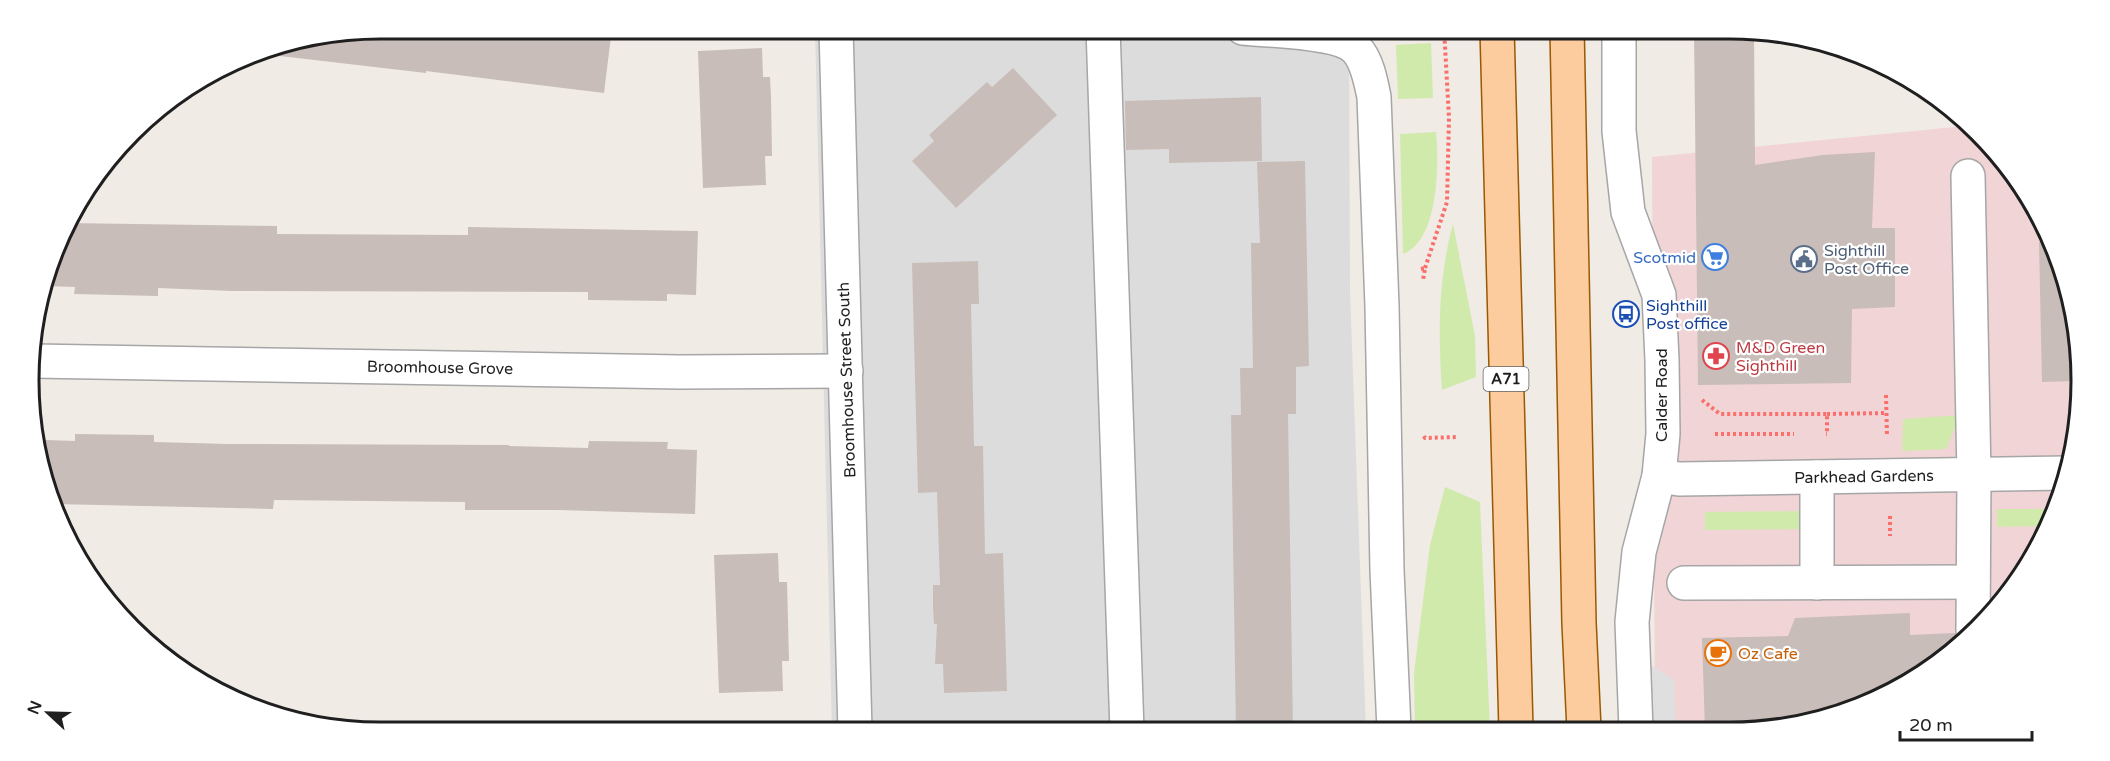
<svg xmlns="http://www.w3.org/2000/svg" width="2110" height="761" font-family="'Varela Round',sans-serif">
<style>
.residential{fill:#dddcdc}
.commercial{fill:#f1d4d6}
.grass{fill:#d0eaab}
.parking{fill:#dfdfdf}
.building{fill:#c8bdb8}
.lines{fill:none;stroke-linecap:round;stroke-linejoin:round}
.minor-casing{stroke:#a6a6a6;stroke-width:36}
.major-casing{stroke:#9a5900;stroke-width:36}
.path{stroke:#fa6e6c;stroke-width:4;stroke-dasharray:3 3;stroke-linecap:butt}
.minor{stroke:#fff;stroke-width:33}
.major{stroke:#fccb9e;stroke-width:33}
.labels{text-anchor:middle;stroke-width:4.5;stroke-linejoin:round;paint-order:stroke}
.shield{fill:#fff;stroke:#626262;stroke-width:1.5}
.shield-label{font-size:15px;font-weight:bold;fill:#1f1f1f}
.service-label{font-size:16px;fill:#4e5e75;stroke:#fff;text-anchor:start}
.shop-label{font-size:16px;fill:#366cbe;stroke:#fff;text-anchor:end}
.transit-label{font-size:16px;fill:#164399;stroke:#fff;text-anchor:start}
.health-label{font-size:16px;fill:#be3a42;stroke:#fff;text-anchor:start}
.street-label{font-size:16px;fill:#1f1f1f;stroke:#fff}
.food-label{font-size:16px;fill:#c56008;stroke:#fff;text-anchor:start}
.rim{fill:none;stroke:#1f1f1f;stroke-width:3}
</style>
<rect width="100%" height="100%" fill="#f0ebe5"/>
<path class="residential" d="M 815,29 L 1349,29 L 1350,291 L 1366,730 L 832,732 Z"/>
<path class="commercial" d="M 1965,126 L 2034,204 L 2078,334 L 2070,471 L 2034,557 L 1962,645 L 1885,696 L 1776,729 L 1655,730 L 1652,157 Z"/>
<g class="grass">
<path d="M 1431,43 L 1433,98 L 1398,99 L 1396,45 Z"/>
<path d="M 1436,132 C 1439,164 1439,240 1403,254 L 1400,134 Z"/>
<path d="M 1453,224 L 1475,336 L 1476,377 L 1442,390 C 1438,333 1438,279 1453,224 Z"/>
<path d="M 1960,415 L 1946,449 L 1902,451 L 1903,419 Z"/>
<path d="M 1445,487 L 1480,502 L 1490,730 L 1415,730 L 1414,673 L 1430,545 Z"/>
<path d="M 1997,509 L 2054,509 L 2047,526 L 1997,527 Z"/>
<path d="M 1802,511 L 1803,529 L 1705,530 L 1705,512 Z"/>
</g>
<path class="parking" d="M 1648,663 L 1674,680 L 1675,730 L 1651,730 Z"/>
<g class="building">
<path d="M 381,28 L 612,28 L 604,93 L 426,71 L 426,73 L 280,56 L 280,49 Z"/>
<path d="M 1694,28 L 1730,28 L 1754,32 L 1755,165 L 1823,155 L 1875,152 L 1872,228 L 1895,228 L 1895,307 L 1852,309 L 1851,383 L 1698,385 Z"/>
<path d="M 762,48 L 763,77 L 770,77 L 771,97 L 772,156 L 765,156 L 766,185 L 703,188 L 698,51 Z"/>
<path d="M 1013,68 L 1057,115 L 956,208 L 912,161 L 934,141 L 929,135 L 987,82 L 992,87 Z"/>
<path d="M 1261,97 L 1262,161 L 1169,163 L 1169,149 L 1126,150 L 1125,101 Z"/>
<path d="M 1305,161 L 1309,366 L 1296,367 L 1296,414 L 1288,414 L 1293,730 L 1236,731 L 1231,415 L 1241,415 L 1240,368 L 1253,368 L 1251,243 L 1260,243 L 1257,162 Z"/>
<path d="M 66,223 L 277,226 L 277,234 L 468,235 L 468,227 L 698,231 L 696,295 L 667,294 L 667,301 L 588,300 L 588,292 L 232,291 L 158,288 L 158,296 L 74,294 L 75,287 L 46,286 Z"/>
<path d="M 2046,240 L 2078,334 L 2075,381 L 2042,382 L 2039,242 Z"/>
<path d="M 978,261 L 979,304 L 971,304 L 974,446 L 983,446 L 985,554 L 1003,553 L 1007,691 L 944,693 L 943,664 L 935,664 L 937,624 L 934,624 L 933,606 L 933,585 L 940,585 L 937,492 L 918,493 L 912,263 Z"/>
<path d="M 75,434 L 154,435 L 154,442 L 229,444 L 509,445 L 509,446 L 588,448 L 589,441 L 668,442 L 667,449 L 697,450 L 695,514 L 558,510 L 465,510 L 465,502 L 274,500 L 273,509 L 55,504 L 45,482 L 46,440 L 75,441 Z"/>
<path d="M 778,553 L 779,582 L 787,582 L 789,661 L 782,661 L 783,691 L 719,693 L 714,555 Z"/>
<path d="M 1910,613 L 1910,635 L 1955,633 L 1956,640 L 1961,645 L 1885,696 L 1776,729 L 1705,730 L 1702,638 L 1788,636 L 1795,618 Z"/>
</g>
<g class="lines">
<defs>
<g id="minor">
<path d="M 836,28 L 855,731"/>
<path d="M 1103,28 L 1127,731"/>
<path d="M 1243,28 C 1269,31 1339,31 1356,49 C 1367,60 1371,82 1374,97 L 1382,306 L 1387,570 L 1394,730"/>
<path d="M 1619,28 L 1619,131 L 1628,212 L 1659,295 L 1662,360 L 1663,434 L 1659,476 L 1639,552 L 1632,622 L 1636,730"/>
<path d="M 1968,176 L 1974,475 L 1973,631"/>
<path d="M 33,361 L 680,372 L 846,371"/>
<path d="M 1659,476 L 1679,479 L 2069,473"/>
<path d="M 1684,583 L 1973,582"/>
<path d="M 1817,583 L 1817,477"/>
</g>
<g id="major">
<path d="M 1497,28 L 1516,730"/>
<path d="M 1567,28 L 1579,623 L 1584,730"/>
</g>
</defs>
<use href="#minor" class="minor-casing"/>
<use href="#major" class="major-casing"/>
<g class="path">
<path d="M 1425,268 L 1447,202 L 1449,118 L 1444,28"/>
<path d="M 1421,269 L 1425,268 L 1423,280"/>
<path d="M 1886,395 L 1887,436"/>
<path d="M 1702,400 L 1720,414 L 1827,414 L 1827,434 L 1826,434"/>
<path d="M 1827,414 L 1886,413"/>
<path d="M 1715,434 L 1794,434"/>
<path d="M 1424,436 L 1425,438 L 1458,437"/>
<path d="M 1890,516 L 1890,536"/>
</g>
<use href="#minor" class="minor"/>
<use href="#major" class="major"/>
</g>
<defs>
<symbol id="supermarket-ring" viewBox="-11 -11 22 22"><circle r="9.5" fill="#fff" stroke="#3f7fe0" stroke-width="1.5"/><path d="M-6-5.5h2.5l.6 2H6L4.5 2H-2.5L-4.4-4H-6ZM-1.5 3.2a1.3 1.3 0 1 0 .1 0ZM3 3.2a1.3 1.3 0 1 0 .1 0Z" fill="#3f7fe0"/></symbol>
<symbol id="civic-ring" viewBox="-11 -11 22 22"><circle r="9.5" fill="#fff" stroke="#5c6f8a" stroke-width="1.5"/><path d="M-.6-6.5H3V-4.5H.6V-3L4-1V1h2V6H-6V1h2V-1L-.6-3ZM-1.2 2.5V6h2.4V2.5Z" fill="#5c6f8a"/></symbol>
<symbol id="bus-ring" viewBox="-11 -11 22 22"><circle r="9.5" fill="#fff" stroke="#1a4fb4" stroke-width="1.5"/><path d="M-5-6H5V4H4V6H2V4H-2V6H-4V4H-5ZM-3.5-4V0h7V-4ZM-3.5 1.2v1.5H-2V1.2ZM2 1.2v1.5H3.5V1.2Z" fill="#1a4fb4"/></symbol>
<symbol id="pharmacy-ring" viewBox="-11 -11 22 22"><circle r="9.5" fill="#fff" stroke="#e0444e" stroke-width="1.5"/><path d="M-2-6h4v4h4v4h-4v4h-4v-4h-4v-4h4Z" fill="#e0444e"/></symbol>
<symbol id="cafe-ring" viewBox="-11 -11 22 22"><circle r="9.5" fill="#fff" stroke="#e8710a" stroke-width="1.5"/><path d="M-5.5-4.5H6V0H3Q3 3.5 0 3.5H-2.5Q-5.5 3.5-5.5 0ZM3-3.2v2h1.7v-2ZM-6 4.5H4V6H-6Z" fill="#e8710a"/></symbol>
</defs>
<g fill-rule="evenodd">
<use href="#supermarket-ring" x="1700" y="242" width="30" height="30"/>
<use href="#civic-ring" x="1789" y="244" width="30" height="30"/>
<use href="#bus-ring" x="1611" y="299" width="30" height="30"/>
<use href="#pharmacy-ring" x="1701" y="341" width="30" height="30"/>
<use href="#cafe-ring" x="1703" y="638" width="30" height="30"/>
</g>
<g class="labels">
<rect class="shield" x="1483.5" y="367" width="45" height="24" rx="4.5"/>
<g class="shield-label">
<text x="1506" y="384">A71</text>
</g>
<g class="service-label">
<text x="1824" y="256">Sighthill<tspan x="1824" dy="18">Post Office</tspan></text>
</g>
<g class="shop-label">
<text x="1696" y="263">Scotmid</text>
</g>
<g class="transit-label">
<text x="1646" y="311">Sighthill<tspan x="1646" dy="18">Post office</tspan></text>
</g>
<g class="health-label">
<text x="1736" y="353">M&amp;D Green<tspan x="1736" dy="18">Sighthill</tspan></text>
</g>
<g class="street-label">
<text transform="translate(440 367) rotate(1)" y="6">Broomhouse Grove</text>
<text transform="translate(846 380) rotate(-92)" y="6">Broomhouse Street South</text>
<text transform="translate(1661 395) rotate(-90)" y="6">Calder Road</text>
<text transform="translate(1864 476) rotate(-1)" y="6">Parkhead Gardens</text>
</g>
<g class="food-label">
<text x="1738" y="659">Oz Cafe</text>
</g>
</g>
<path d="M0 0H2110V761H0ZM380 39H1730A341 341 0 0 1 2071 380V381A341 341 0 0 1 1730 722H380A341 341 0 0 1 39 381V380A341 341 0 0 1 380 39Z" fill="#fff" fill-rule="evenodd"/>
<path class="rim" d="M380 39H1730A341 341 0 0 1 2071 380V381A341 341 0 0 1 1730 722H380A341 341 0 0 1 39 381V380A341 341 0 0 1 380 39Z"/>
<g transform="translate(48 713) rotate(292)" stroke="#ffffff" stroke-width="4.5" paint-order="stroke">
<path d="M0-4.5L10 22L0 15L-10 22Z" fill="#1f1f1f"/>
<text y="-9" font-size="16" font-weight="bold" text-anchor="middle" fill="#1f1f1f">N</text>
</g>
<path d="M1900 731v9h132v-9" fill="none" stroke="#1f1f1f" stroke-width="3"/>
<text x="1909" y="731" font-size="18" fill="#1f1f1f" stroke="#ffffff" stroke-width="4.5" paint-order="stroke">20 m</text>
</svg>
